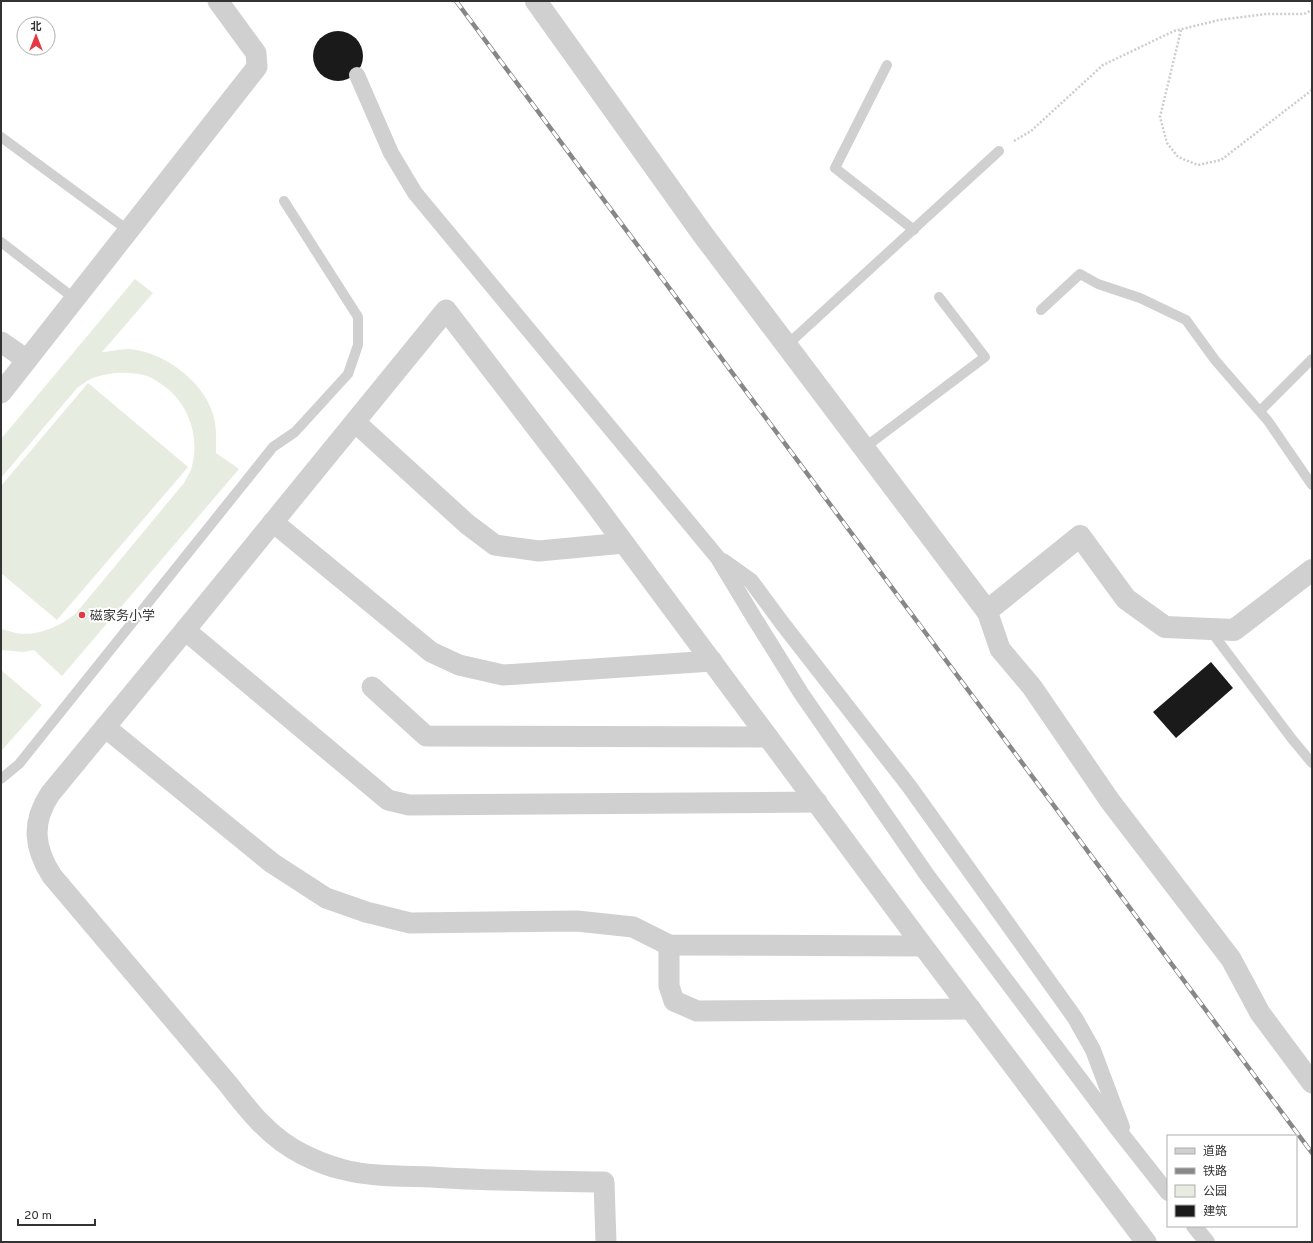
<svg xmlns="http://www.w3.org/2000/svg" width="1313" height="1243" font-family="Overpass,'Noto Sans SC',sans-serif">
<style>
.green{fill:#e6ecdf}
.building{fill:#1a1a1a}
.lines{fill:none;stroke-linecap:round;stroke-linejoin:round}
.path{stroke:#cdcdcd;stroke-width:2.5;stroke-dasharray:2 2;stroke-linecap:butt}
.service{stroke:#d0d0d0;stroke-width:10}
.pedestrian{stroke:#d0d0d0;stroke-width:16}
.minor{stroke:#d0d0d0;stroke-width:21}
.tertiary{stroke:#d0d0d0;stroke-width:22}
.rail-casing{stroke:#888;stroke-width:4.5}
.rail{stroke:#fff;stroke-width:3;stroke-dasharray:9;stroke-linecap:butt}
.poi-dot{fill:#e63946;stroke:#fff;stroke-width:1.5}
.labels{text-anchor:middle;stroke-width:4;stroke-linejoin:round;paint-order:stroke}
.poi-label{font-size:13px;fill:#333;stroke:#fff;text-anchor:start}
</style>
<rect width="100%" height="100%" fill="#fff"/>
<g class="green">
<path d="M 135,279 L 153,293 L 102,352 C 110,352 119,349 127,349 C 161,350 203,380 213,414 C 217,427 216,440 216,453 L 239,469 L 62,676 L 34,650 L 23,652 L 1,650 L 1,629 C 6,630 11,632 16,633 C 37,637 62,626 77,612 L 184,483 C 186,479 189,474 191,470 C 200,440 191,409 168,389 C 161,384 155,379 147,376 C 130,371 110,372 93,378 C 87,380 82,385 77,388 L 1,478 L 1,439 Z"/>
<path d="M 88,383 L 188,467 L 57,620 L 1,573 L 1,486 Z"/>
<path d="M 1,670 L 42,705 L 2,750 L 1,750 Z"/>
</g>
<g class="building">
<circle cx="338" cy="56" r="25"/>
<path d="M 1211,662 L 1233,688 L 1176,738 L 1153,712 Z"/>
</g>
<g class="lines">
<g class="path">
<path d="M 1181,30 L 1160,117 L 1167,143 L 1178,157 L 1198,165 L 1221,160 L 1312,90"/>
<path d="M 1014,141 L 1031,131 L 1103,65 L 1174,31 L 1219,20 L 1267,14 L 1304,14 L 1312,10"/>
</g>
<g class="service">
<path d="M 887,65 L 835,168 L 914,230"/>
<path d="M 1,137 L 129,231"/>
<path d="M 1,242 L 75,299"/>
<path d="M 1041,310 L 1080,274 L 1098,284 L 1140,298 L 1186,320 L 1215,360 L 1268,421 L 1312,485"/>
<path d="M 787,345 L 999,151"/>
<path d="M 1260,411 L 1312,359"/>
<path d="M 864,448 L 985,357 L 939,297"/>
<path d="M 1210,630 L 1292,739 L 1312,763"/>
<path d="M 1,779 L 19,764 L 273,447 L 295,432 L 348,374 L 358,345 L 358,317 L 284,201"/>
</g>
<g class="pedestrian">
<path d="M 357,75 L 391,153 L 415,193 L 718,558 L 753,616 L 801,693 L 927,875 L 1116,1127 L 1168,1193"/>
<path d="M 723,561 L 751,581 L 782,623 L 909,786 L 1075,1018 L 1093,1050 L 1122,1127"/>
<path d="M 1194,1226 L 1207,1242"/>
</g>
<g class="minor">
<path d="M 1,342 L 27,360"/>
<path d="M 1,393 L 257,67 L 256,53 L 218,1"/>
<path d="M 355,422 L 467,524 L 495,545 L 539,551 L 624,543"/>
<path d="M 273,522 L 431,652 L 459,665 L 503,675 L 712,661"/>
<path d="M 987,611 L 1000,649 L 1032,687 L 1110,801 L 1231,959 L 1260,1013 L 1312,1083"/>
<path d="M 185,630 L 388,800 L 409,805 L 817,802"/>
<path d="M 372,687 L 426,736 L 768,737"/>
<path d="M 105,727 L 272,863 L 326,898 L 366,912 L 410,923 L 577,921 L 633,927 L 669,945 L 923,946"/>
<path d="M 669,945 L 669,986 L 674,1001 L 697,1011 L 971,1009"/>
<path d="M 606,1242 L 604,1182 C 546,1181 489,1181 431,1177 C 402,1176 370,1177 341,1169 C 328,1166 314,1160 302,1154 C 270,1138 249,1111 228,1084 L 52,876 C 34,848 31,823 50,794 L 195,618 L 446,310 L 592,500 L 923,946 L 1146,1242"/>
</g>
<path class="tertiary" d="M 536,1 L 704,236 L 987,611 L 1080,536 L 1126,599 L 1165,627 L 1234,630 L 1312,570"/>
<defs>
<path id="rail" d="M 456,1 L 1312,1153"/>
</defs>
<use href="#rail" class="rail-casing"/>
<use href="#rail" class="rail"/>
</g>
<circle class="poi-dot" cx="82" cy="615" r="4"/>
<g class="labels">
<g class="poi-label">
<text x="90" y="620">磁家务小学</text>
</g>
</g>
<rect width="1313" height="1243" fill="none" stroke="#333333" stroke-width="4"/>
<rect x="1167" y="1135" width="130" height="92" fill="#ffffff" stroke="#adadad"/>
<rect x="1175" y="1148" width="20" height="6" fill="#d0d0d0" stroke="#adadad"/>
<text x="1203" y="1155" font-size="12" fill="#333333">道路</text>
<rect x="1175" y="1168" width="20" height="6" fill="#888888" stroke="#adadad"/>
<text x="1203" y="1175" font-size="12" fill="#333333">铁路</text>
<rect x="1175" y="1185" width="20" height="12" fill="#e6ecdf" stroke="#adadad"/>
<text x="1203" y="1195" font-size="12" fill="#333333">公园</text>
<rect x="1175" y="1205" width="20" height="12" fill="#1a1a1a" stroke="#adadad"/>
<text x="1203" y="1215" font-size="12" fill="#333333">建筑</text>
<g transform="translate(36 36)"><circle r="19" fill="#ffffff" stroke="#adadad"/>
<path d="M0-3L7 15L0 10L-7 15Z" fill="#e63946"/>
<text y="-6" font-size="11" font-weight="bold" text-anchor="middle" fill="#333333">北</text>
</g>
<path d="M18 1219v6h77v-6" fill="none" stroke="#333333" stroke-width="2"/>
<text x="24" y="1219" font-size="12" fill="#333333" stroke="#ffffff" stroke-width="3" paint-order="stroke">20 m</text>
</svg>
